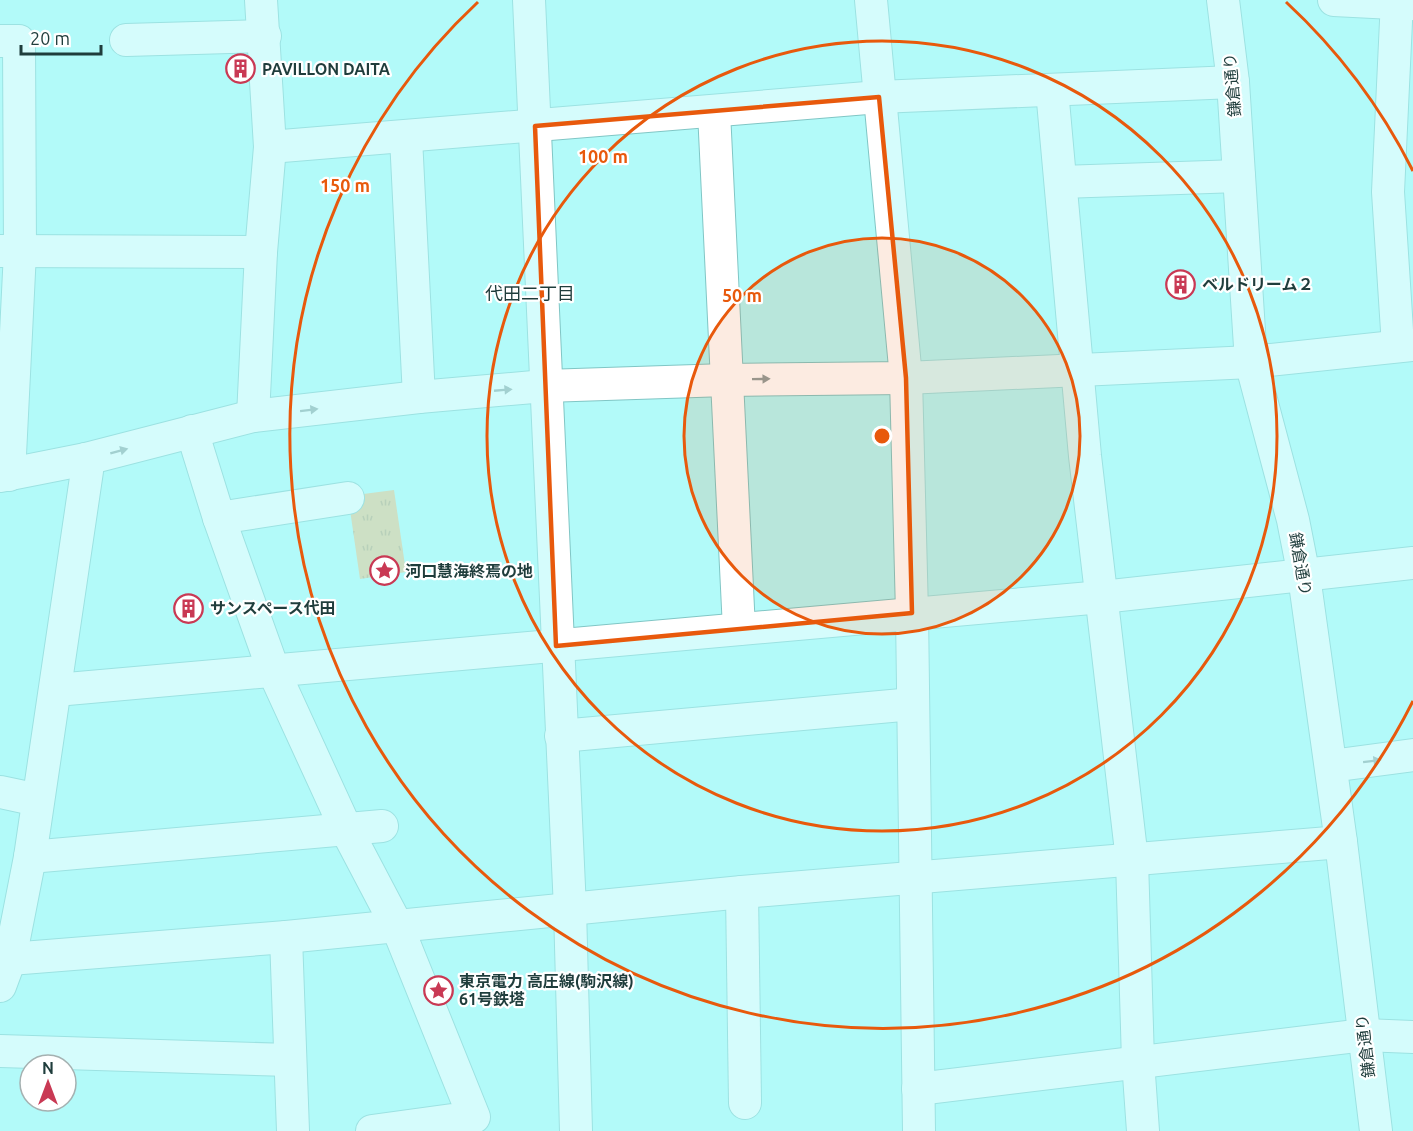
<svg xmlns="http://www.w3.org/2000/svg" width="1413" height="1131" font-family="Ubuntu,'Noto Sans JP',sans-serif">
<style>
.grass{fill:url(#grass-tufts)}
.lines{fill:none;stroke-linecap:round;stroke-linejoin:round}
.minor-casing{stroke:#80c6c5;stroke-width:34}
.minor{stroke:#fff;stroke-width:32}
.oneway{fill:#8f9e9e}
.marked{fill:none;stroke:#e8590c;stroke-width:4.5;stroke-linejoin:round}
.ring{fill:none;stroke:#e8590c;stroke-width:3}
.labels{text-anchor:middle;stroke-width:4.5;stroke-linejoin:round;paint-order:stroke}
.poi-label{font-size:16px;font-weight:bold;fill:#1f3d3c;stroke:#fff;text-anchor:start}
.street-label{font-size:16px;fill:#1f3d3c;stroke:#fff}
.neighbourhood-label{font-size:18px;fill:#1f3d3c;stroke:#fff}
.centre{fill:#e8590c;stroke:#fff;stroke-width:3}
.ring-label{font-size:18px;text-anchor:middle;font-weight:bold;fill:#e8590c;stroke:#fff;stroke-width:4.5;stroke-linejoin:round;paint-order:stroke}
</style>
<defs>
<pattern id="grass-tufts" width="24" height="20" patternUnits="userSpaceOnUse" patternTransform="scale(1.5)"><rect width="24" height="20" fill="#edc185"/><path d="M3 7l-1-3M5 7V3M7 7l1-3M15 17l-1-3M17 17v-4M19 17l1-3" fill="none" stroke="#bf9e6e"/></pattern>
</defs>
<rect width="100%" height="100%" fill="#b2faf9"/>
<path class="grass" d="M 394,490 L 406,572 L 360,579 L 348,496 Z"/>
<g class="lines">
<defs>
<g id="minor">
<path d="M 529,0 L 570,909 L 576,1131"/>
<path d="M 871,0 L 906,378 L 912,613 L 919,1131"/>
<path d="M 1223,0 L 1233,82 L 1251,362 L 1293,520 L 1304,576 L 1341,842 L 1376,1131"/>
<path d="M 1334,0 L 1413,4"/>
<path d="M 1397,0 L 1388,192 L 1398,346"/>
<path d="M 126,40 L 265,36"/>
<path d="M 0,41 L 19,41 L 20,252 L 9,475"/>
<path d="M 1052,90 L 1085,456 L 1132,860 L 1138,1061 L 1143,1131"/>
<path d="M 714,112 L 739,629"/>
<path d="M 406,138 L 419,397"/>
<path d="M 270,147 L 879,97 L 1233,82"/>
<path d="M 1061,182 L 1239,176"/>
<path d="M 0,251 L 261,252"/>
<path d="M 253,416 L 261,252 L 270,147 L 261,0"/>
<path d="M 192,431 L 219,518 L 274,672 L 346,829 L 397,926 L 474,1117 L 372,1131"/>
<path d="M 0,476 L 86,459 L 253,416 L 419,397 L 545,386 L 726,380 L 906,378 L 1251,362 L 1413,345"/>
<path d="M 219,518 L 348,498"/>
<path d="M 56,690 L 1102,597 L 1413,563"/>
<path d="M 561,736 L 913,704"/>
<path d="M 1331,766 L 1413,755"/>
<path d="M 0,792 L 38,800"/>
<path d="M 30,857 L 382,826"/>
<path d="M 742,892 L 745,1103"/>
<path d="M 286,937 L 293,1131"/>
<path d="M 10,959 L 286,937 L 742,892 L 1341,842"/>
<path d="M 0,986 L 10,959 L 30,857 L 87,471 L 86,459"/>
<path d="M 0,1051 L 290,1060"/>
<path d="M 918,1089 L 1364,1035 L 1413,1037"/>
</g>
</defs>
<use href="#minor" class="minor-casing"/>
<use href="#minor" class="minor"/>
</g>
<defs><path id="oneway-solid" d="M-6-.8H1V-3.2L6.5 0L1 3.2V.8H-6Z" transform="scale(1.5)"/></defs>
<g class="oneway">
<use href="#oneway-solid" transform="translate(761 379) rotate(-1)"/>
<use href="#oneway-solid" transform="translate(503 390) rotate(-5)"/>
<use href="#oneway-solid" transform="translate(309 410) rotate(-7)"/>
<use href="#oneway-solid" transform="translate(119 451) rotate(-15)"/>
<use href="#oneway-solid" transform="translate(1372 761) rotate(-7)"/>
</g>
<path d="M0 0H1413V1131H0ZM 879,97 L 906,378 L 912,613 L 556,646 L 535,126 Z" fill="#b2faf9" fill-opacity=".55" fill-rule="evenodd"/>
<path class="marked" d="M 879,97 L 906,378 L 912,613 L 556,646 L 535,126 Z"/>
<circle cx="882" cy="436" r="198" fill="#e8590c" fill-opacity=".12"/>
<g class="ring">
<circle cx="882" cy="436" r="198"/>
<circle cx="882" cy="436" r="395"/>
<path d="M1413 701A593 593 0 1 1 478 2M1286 2A593 593 0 0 1 1413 171"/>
</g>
<defs>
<symbol id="building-ring" viewBox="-11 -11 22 22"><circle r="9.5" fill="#fff" stroke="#c93954" stroke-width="1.5"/><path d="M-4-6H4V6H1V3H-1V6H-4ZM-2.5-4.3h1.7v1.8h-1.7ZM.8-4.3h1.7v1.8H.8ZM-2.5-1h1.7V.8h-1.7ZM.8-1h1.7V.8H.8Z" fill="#c93954"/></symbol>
<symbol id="sight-ring" viewBox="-11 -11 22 22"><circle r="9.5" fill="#fff" stroke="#c93954" stroke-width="1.5"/><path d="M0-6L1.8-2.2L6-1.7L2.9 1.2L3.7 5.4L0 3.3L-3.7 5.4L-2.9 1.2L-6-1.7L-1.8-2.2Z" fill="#c93954"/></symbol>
</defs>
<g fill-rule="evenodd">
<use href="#building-ring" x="224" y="52" width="33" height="33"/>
<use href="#building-ring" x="1164" y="268" width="33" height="33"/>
<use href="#sight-ring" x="368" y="554" width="33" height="33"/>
<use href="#building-ring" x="172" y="592" width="33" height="33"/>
<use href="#sight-ring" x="422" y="974" width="33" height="33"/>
</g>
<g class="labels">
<g class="poi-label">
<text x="262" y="75">PAVILLON DAITA</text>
<text x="1202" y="290">ベルドリーム２</text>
<text x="405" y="577">河口慧海終焉の地</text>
<text x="210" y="614">サンスペース代田</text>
<text x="459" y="987">東京電力 高圧線(駒沢線)<tspan x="459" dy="18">61号鉄塔</tspan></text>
</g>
<g class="street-label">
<text transform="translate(1232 85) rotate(-95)" y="6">鎌倉通り</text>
<text transform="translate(1301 564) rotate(80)" y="6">鎌倉通り</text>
<text transform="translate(1365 1046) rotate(-97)" y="6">鎌倉通り</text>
</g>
<g class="neighbourhood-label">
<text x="530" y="300">代田二丁目</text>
</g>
</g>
<circle cx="882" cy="436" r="9" class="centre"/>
<g class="ring-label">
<text x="603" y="163">100 m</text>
<text x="345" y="192">150 m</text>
<text x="742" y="302">50 m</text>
</g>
<g transform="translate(48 1083)"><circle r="28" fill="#ffffff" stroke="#a5b1b1" stroke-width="1.5"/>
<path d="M0-4.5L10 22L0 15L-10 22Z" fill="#c93954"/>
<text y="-9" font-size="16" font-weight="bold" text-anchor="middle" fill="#1f3d3c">N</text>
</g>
<path d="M21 45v9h80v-9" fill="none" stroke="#1f3d3c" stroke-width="3"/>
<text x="30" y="45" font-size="18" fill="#1f3d3c" stroke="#ffffff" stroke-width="4.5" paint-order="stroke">20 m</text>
</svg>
